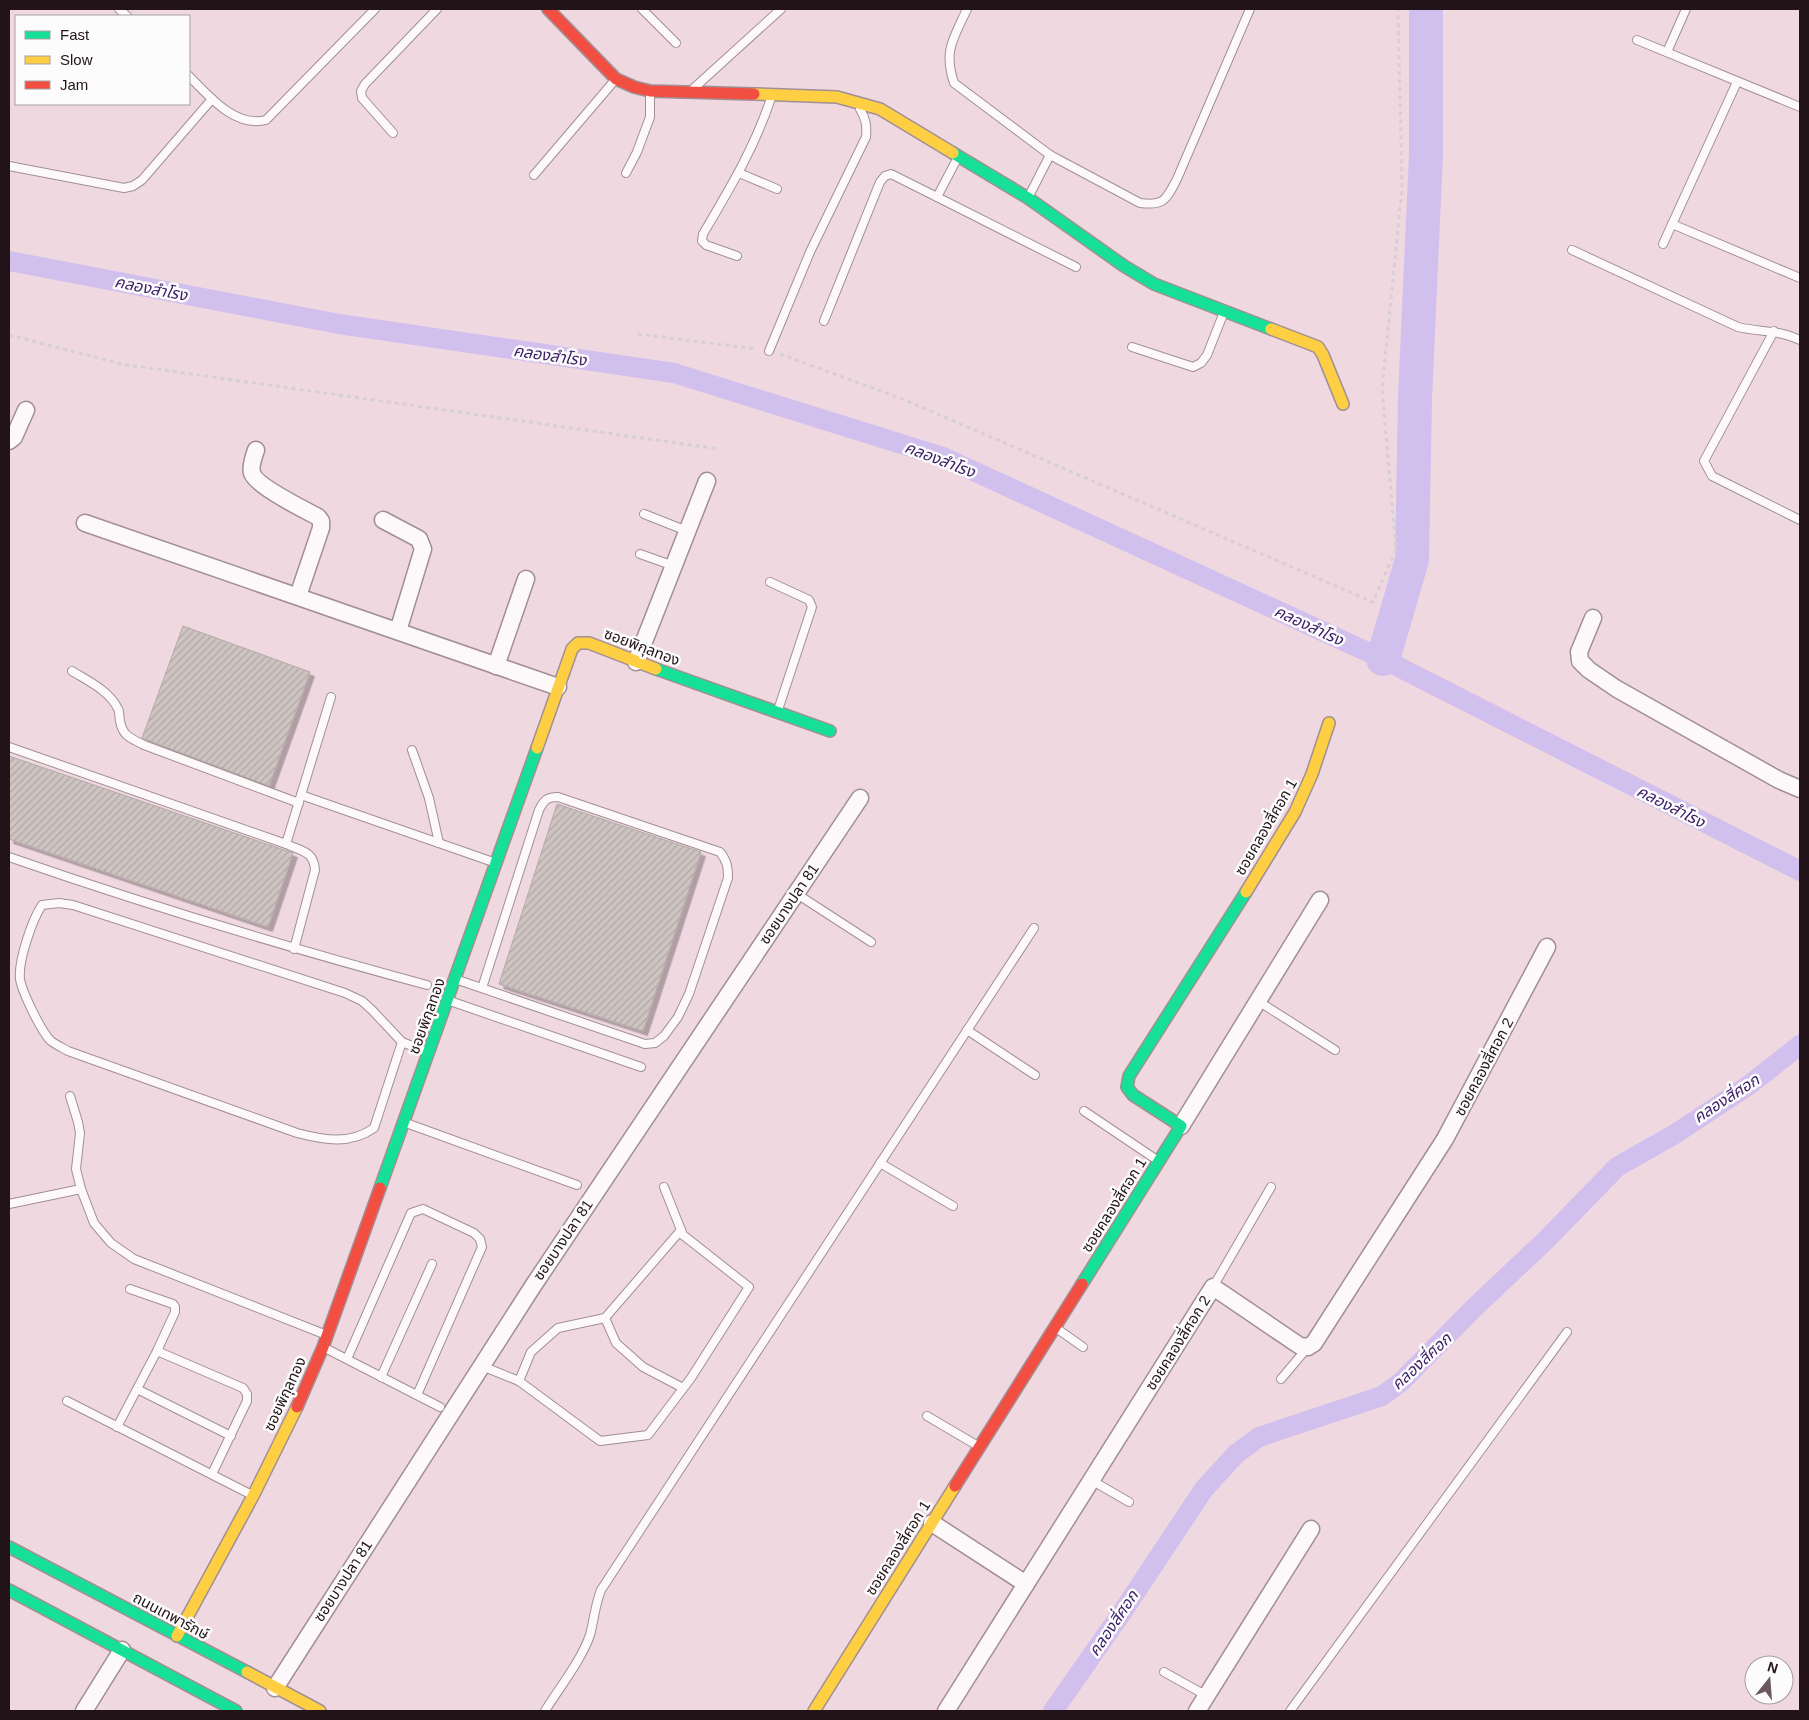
<svg xmlns="http://www.w3.org/2000/svg" width="1809" height="1720" font-family="Arial,'Noto Sans Thai',sans-serif">
<style>
.lines{fill:none;stroke-linecap:round;stroke-linejoin:round}
.canal{stroke:#d1bfed;stroke-width:20}
.river{stroke:#d1bfed;stroke-width:34}
.building{fill:url(#building-hatch);stroke:#b4aaa6;filter:url(#shadow)}
.lane-casing{stroke:#a18f95;stroke-width:10}
.street-casing{stroke:#a18f95;stroke-width:19}
.fast-casing{stroke:#a18f95;stroke-width:14}
.slow-casing{stroke:#a18f95;stroke-width:14}
.jam-casing{stroke:#a18f95;stroke-width:14}
.path{stroke:#d7d0d2;stroke-width:3;stroke-dasharray:4 4;stroke-linecap:butt}
.lane{stroke:#fdf9fa;stroke-width:8}
.street{stroke:#fdf9fa;stroke-width:16}
.fast{stroke:#16e098;stroke-width:11}
.slow{stroke:#ffcf43;stroke-width:11}
.jam{stroke:#f24e42;stroke-width:11}
.labels{text-anchor:middle;stroke-width:5;stroke-linejoin:round;paint-order:stroke}
.street-label{font-size:15px;fill:#221318;stroke:#fcfcfc}
.water-label{font-size:16px;font-style:italic;fill:#3c2169;stroke:#fcfcfc}
</style>
<defs>
<pattern id="building-hatch" width="6" height="6" patternUnits="userSpaceOnUse" patternTransform="scale(1.25)"><rect width="6" height="6" fill="#cec4c1"/><path d="M-1 1l2-2M0 6l6-6M5 7l2-2" fill="none" stroke="#b1a8a5"/></pattern>
<filter id="shadow"><feDropShadow dx="4.5" dy="4.5" stdDeviation="0" flood-color="#0004"/></filter>
</defs>
<rect width="100%" height="100%" fill="#f0d8e0"/>
<g class="lines">
<g class="canal">
<path d="M 9,261 L 339,324 L 674,373 L 943,457 L 1383,659 L 1800,871"/>
<path d="M 1053,1711 L 1123,1611 L 1204,1489 L 1236,1454 L 1259,1437 L 1382,1396 L 1401,1382 L 1475,1307 L 1546,1240 L 1617,1167 L 1675,1134 L 1749,1085 L 1800,1045"/>
</g>
<path class="river" d="M 1383,659 L 1412,560 L 1415,398 L 1426,154 L 1426,9"/>
</g>
<g class="building">
<path d="M 183,626 L 310,672 L 269,786 L 142,738 Z"/>
<path d="M 9,756 L 293,853 L 268,927 L 9,839 Z"/>
<path d="M 557,804 L 701,852 L 643,1031 L 499,984 Z"/>
</g>
<g class="lines">
<defs>
<g id="lane">
<path d="M 119,9 L 127,16"/>
<path d="M 642,9 L 676,43"/>
<path d="M 967,9 C 954,38 943,50 954,83 L 1050,155"/>
<path d="M 1637,40 L 1800,107"/>
<path d="M 1667,52 L 1686,9"/>
<path d="M 189,76 C 209,96 235,128 266,120 L 375,9"/>
<path d="M 694,88 L 781,9"/>
<path d="M 393,133 L 362,98 L 361,91 L 365,84 L 437,9"/>
<path d="M 958,157 L 937,197 L 1076,267"/>
<path d="M 9,166 L 124,188 L 133,186 L 142,180 L 212,99"/>
<path d="M 626,173 L 637,152 L 650,117 L 650,93"/>
<path d="M 739,173 L 777,189"/>
<path d="M 534,175 L 615,80"/>
<path d="M 1029,196 L 1050,155 L 1140,203 C 1164,206 1166,200 1177,179 L 1250,9"/>
<path d="M 1672,224 L 1800,278"/>
<path d="M 1663,244 L 1737,82"/>
<path d="M 1572,250 L 1738,327 C 1759,332 1780,330 1800,340"/>
<path d="M 737,256 L 706,245 L 702,241 L 703,234 C 729,190 755,147 771,98"/>
<path d="M 824,321 L 880,182 L 885,176 L 891,174 L 937,197"/>
<path d="M 1774,331 L 1704,461 L 1712,476 L 1800,520"/>
<path d="M 1132,347 L 1193,367 L 1201,363 L 1207,355 L 1224,312"/>
<path d="M 769,351 L 810,252 L 866,137 C 867,126 866,119 860,109"/>
<path d="M 644,514 L 687,531"/>
<path d="M 640,554 L 674,566"/>
<path d="M 770,582 L 809,600 L 812,607 L 778,710"/>
<path d="M 72,671 C 88,681 110,691 118,709 C 120,712 119,718 120,721 C 123,737 131,738 144,745 L 299,803"/>
<path d="M 9,747 L 286,844 L 301,795 L 496,863"/>
<path d="M 412,750 L 429,798 L 439,843"/>
<path d="M 301,795 L 331,697"/>
<path d="M 286,844 C 301,851 314,851 315,870 L 294,949"/>
<path d="M 9,857 C 147,905 286,947 427,985"/>
<path d="M 797,894 L 871,942"/>
<path d="M 458,980 L 645,1044 L 655,1043 L 664,1036 L 678,1017 L 689,994 L 728,878 C 728,867 727,861 720,852 L 558,797 C 547,797 544,800 539,810 L 482,988"/>
<path d="M 450,1001 L 641,1067"/>
<path d="M 1258,1001 L 1335,1050"/>
<path d="M 967,1030 L 1035,1075"/>
<path d="M 402,1042 L 374,1128 C 350,1145 324,1140 297,1133 L 68,1051 C 63,1048 56,1045 51,1041 C 42,1033 22,992 20,979 C 18,961 32,920 42,905 L 59,903 L 73,905 L 345,993 L 362,1001 L 372,1010 L 402,1042 L 427,1052"/>
<path d="M 70,1096 L 78,1122 L 80,1133 L 76,1169 L 81,1189 L 94,1223 L 111,1243 L 134,1259 L 324,1334"/>
<path d="M 1084,1111 L 1157,1160"/>
<path d="M 406,1123 L 577,1185"/>
<path d="M 880,1163 L 953,1206"/>
<path d="M 9,1204 L 81,1189"/>
<path d="M 1213,1287 L 1271,1187"/>
<path d="M 130,1289 L 173,1304 L 175,1307 L 175,1312 L 157,1351"/>
<path d="M 605,1318 L 616,1343 L 643,1367 L 683,1388"/>
<path d="M 1056,1328 L 1083,1347"/>
<path d="M 325,1348 L 440,1407"/>
<path d="M 347,1359 L 411,1213 L 423,1209 L 474,1233 L 480,1239 L 482,1247 L 417,1395"/>
<path d="M 482,1366 L 519,1381 L 600,1441 L 648,1435 L 691,1378 L 749,1287 L 683,1235 L 664,1187"/>
<path d="M 381,1377 L 432,1264"/>
<path d="M 1281,1379 L 1308,1347"/>
<path d="M 519,1381 L 531,1352 L 558,1328 L 605,1318 L 681,1230"/>
<path d="M 137,1389 L 231,1436"/>
<path d="M 67,1401 L 252,1495"/>
<path d="M 927,1416 L 978,1446"/>
<path d="M 117,1427 L 157,1351 L 243,1388 L 247,1394 L 247,1401 L 212,1474"/>
<path d="M 1091,1480 L 1129,1502"/>
<path d="M 1164,1672 L 1207,1696"/>
<path d="M 545,1711 C 559,1688 581,1661 590,1635 C 594,1620 595,1605 601,1590 L 1034,928"/>
<path d="M 1290,1711 L 1567,1332"/>
</g>
<g id="street">
<path d="M 9,441 L 14,437 L 26,410"/>
<path d="M 256,450 C 254,456 250,466 252,473 C 256,486 305,510 318,517 L 321,521 L 321,528 L 298,596"/>
<path d="M 383,520 L 419,539 L 423,549 L 398,631"/>
<path d="M 85,523 L 558,687"/>
<path d="M 1593,618 L 1579,652 L 1580,661 L 1589,670 L 1617,689 L 1779,780 L 1800,789"/>
<path d="M 636,662 L 707,481"/>
<path d="M 496,666 L 526,579"/>
<path d="M 1181,1126 L 1320,900"/>
<path d="M 932,1523 L 1026,1584"/>
<path d="M 275,1688 L 533,1286 L 860,798"/>
<path d="M 84,1711 L 122,1650"/>
<path d="M 946,1711 L 1213,1287 L 1300,1346 L 1308,1347 L 1314,1343 L 1445,1139 L 1547,947"/>
<path d="M 1197,1711 L 1311,1529"/>
</g>
<g id="fast">
<path d="M 953,153 L 1028,198 L 1124,266 L 1154,284 L 1271,329"/>
<path d="M 656,669 L 830,731"/>
<path d="M 380,1188 L 537,748"/>
<path d="M 1082,1284 L 1181,1126 L 1133,1095 L 1127,1087 L 1129,1076 L 1246,892"/>
<path d="M 9,1547 L 247,1672"/>
<path d="M 9,1590 L 236,1711"/>
</g>
<g id="slow">
<path d="M 754,94 L 837,97 L 880,109 L 953,153"/>
<path d="M 1271,329 L 1318,347 L 1323,355 L 1343,404"/>
<path d="M 537,748 L 572,649 L 578,643 L 589,643 L 656,669"/>
<path d="M 1246,892 L 1295,812 L 1312,774 L 1329,723"/>
<path d="M 177,1636 L 253,1496 L 297,1407"/>
<path d="M 247,1672 L 320,1711"/>
<path d="M 814,1711 L 955,1486"/>
</g>
<g id="jam">
<path d="M 548,9 L 616,79 L 634,87 L 650,91 L 754,94"/>
<path d="M 297,1407 L 323,1347 L 380,1188"/>
<path d="M 955,1486 L 1082,1284"/>
</g>
</defs>
<use href="#lane" class="lane-casing"/>
<use href="#street" class="street-casing"/>
<use href="#fast" class="fast-casing"/>
<use href="#slow" class="slow-casing"/>
<use href="#jam" class="jam-casing"/>
<g class="path">
<path d="M 638,334 L 757,349"/>
<path d="M 9,335 L 121,364 L 719,449"/>
<path d="M 780,354 L 905,400 L 1373,602 L 1396,549 L 1382,389 L 1402,188 L 1398,9"/>
</g>
<use href="#lane" class="lane"/>
<use href="#street" class="street"/>
<use href="#fast" class="fast"/>
<use href="#slow" class="slow"/>
<use href="#jam" class="jam"/>
</g>
<g class="labels">
<g class="street-label">
<text transform="translate(642 647) rotate(21)" y="5">ซอยพิกุลทอง</text>
<text transform="translate(1266 827) rotate(-60)" y="5">ซอยคลองสี่ศอก 1</text>
<text transform="translate(789 904) rotate(-56)" y="5">ซอยบางปลา 81</text>
<text transform="translate(427 1016) rotate(-70)" y="5">ซอยพิกุลทอง</text>
<text transform="translate(1484 1067) rotate(-62)" y="5">ซอยคลองสี่ศอก 2</text>
<text transform="translate(1114 1205) rotate(-58)" y="5">ซอยคลองสี่ศอก 1</text>
<text transform="translate(563 1240) rotate(-56)" y="5">ซอยบางปลา 81</text>
<text transform="translate(1178 1343) rotate(-58)" y="5">ซอยคลองสี่ศอก 2</text>
<text transform="translate(285 1394) rotate(-65)" y="5">ซอยพิกุลทอง</text>
<text transform="translate(898 1548) rotate(-58)" y="5">ซอยคลองสี่ศอก 1</text>
<text transform="translate(343 1581) rotate(-57)" y="5">ซอยบางปลา 81</text>
<text transform="translate(171 1616) rotate(28)" y="5">ถนนเทพารักษ์</text>
</g>
<g class="water-label">
<text transform="translate(151 288) rotate(11)" y="6">คลองสำโรง</text>
<text transform="translate(550 355) rotate(8)" y="6">คลองสำโรง</text>
<text transform="translate(940 459) rotate(21)" y="6">คลองสำโรง</text>
<text transform="translate(1309 625) rotate(25)" y="6">คลองสำโรง</text>
<text transform="translate(1671 806) rotate(27)" y="6">คลองสำโรง</text>
<text transform="translate(1726 1098) rotate(-33)" y="6">คลองสี่ศอก</text>
<text transform="translate(1421 1361) rotate(-43)" y="6">คลองสี่ศอก</text>
<text transform="translate(1113 1623) rotate(-56)" y="6">คลองสี่ศอก</text>
</g>
</g>
<rect width="1809" height="1720" fill="none" stroke="#221318" stroke-width="20"/>
<rect x="15" y="15" width="175" height="90" fill="#fcfcfc" stroke="#a59fa1"/>
<rect x="25" y="31" width="25" height="8" fill="#16e098" stroke="#a59fa1"/>
<text x="60" y="40" font-size="15" fill="#221318">Fast</text>
<rect x="25" y="56" width="25" height="8" fill="#ffcf43" stroke="#a59fa1"/>
<text x="60" y="65" font-size="15" fill="#221318">Slow</text>
<rect x="25" y="81" width="25" height="8" fill="#f24e42" stroke="#a59fa1"/>
<text x="60" y="90" font-size="15" fill="#221318">Jam</text>
<g transform="translate(1769 1680) rotate(17)"><circle r="24" fill="#fcfcfc" stroke="#a59fa1"/>
<path d="M0-4L9 19L0 12L-9 19Z" fill="#6a585e"/>
<text y="-8" font-size="14" font-weight="bold" text-anchor="middle" fill="#221318">N</text>
</g>
</svg>
